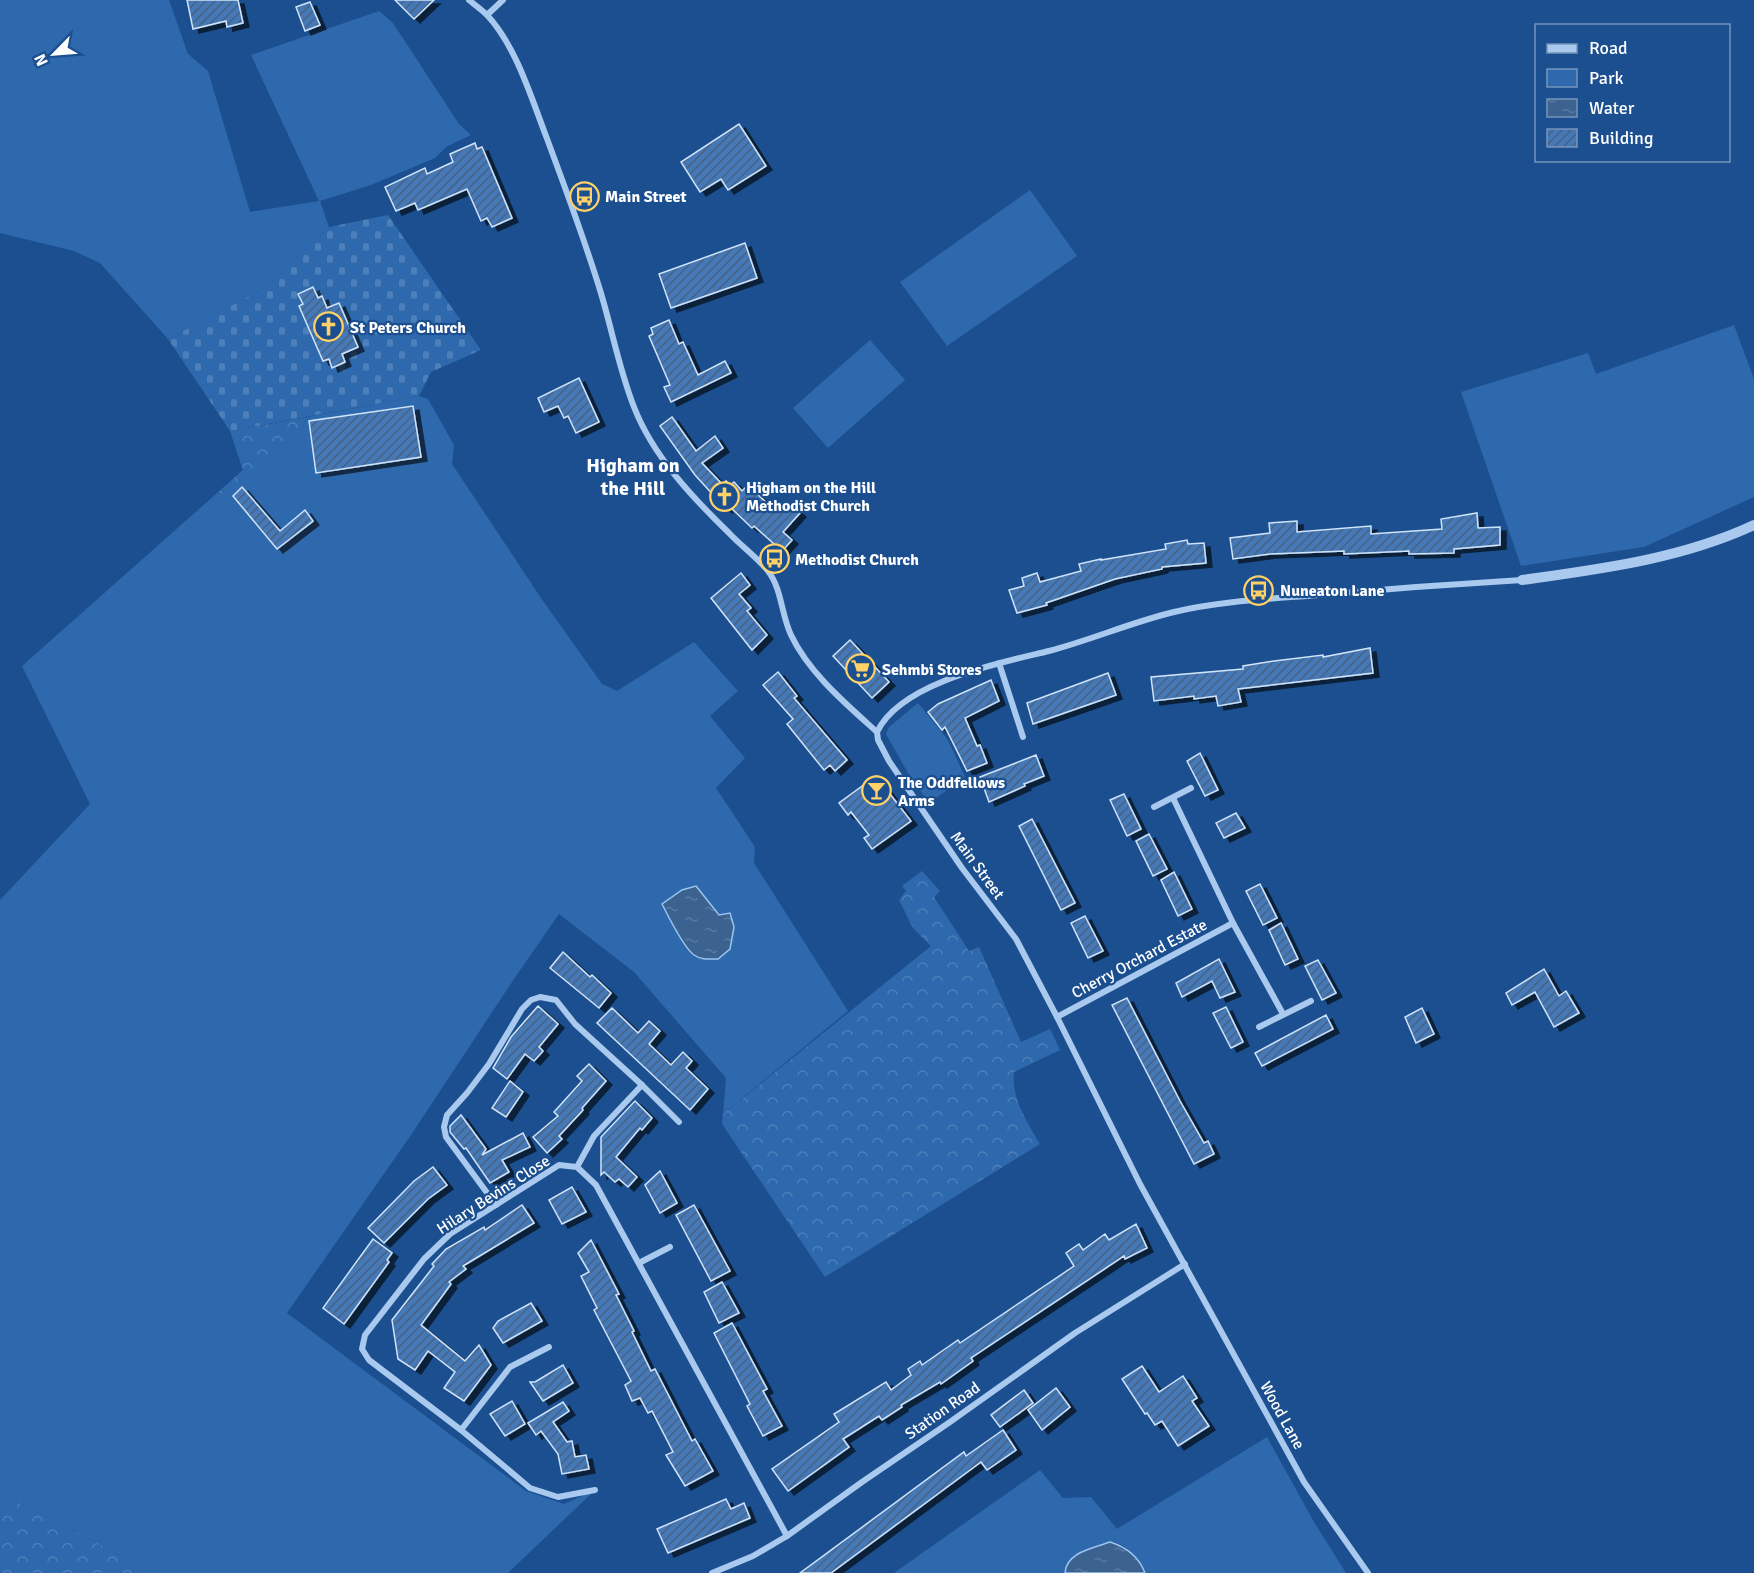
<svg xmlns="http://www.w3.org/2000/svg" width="1754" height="1573" font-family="Signika,sans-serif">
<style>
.green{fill:#2e69ad}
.forest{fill:url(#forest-crowns)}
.cemetery{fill:url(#cemetery-stones)}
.water{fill:url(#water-ripples);stroke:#9cc4f0;stroke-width:1.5}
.building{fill:url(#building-hatch);stroke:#cfe3fa;stroke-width:1.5;filter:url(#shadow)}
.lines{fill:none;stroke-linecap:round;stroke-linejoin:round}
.minor{stroke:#a9c9ee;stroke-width:6}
.tertiary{stroke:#a9c9ee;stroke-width:10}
.labels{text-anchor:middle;stroke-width:4.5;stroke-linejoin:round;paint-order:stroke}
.poi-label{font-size:16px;font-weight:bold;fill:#fff;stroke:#1b4f8f;text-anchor:start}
.street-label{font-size:16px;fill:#fff;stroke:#1b4f8f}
.quarter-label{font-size:20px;font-weight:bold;fill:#fff;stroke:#1b4f8f}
</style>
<defs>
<pattern id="forest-crowns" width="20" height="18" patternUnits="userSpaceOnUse" patternTransform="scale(1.5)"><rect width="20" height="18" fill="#2e69ad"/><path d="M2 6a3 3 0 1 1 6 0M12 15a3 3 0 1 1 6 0" fill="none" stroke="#4d80b9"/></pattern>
<pattern id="cemetery-stones" width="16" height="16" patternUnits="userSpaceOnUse" patternTransform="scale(1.5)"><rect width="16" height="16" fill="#2e69ad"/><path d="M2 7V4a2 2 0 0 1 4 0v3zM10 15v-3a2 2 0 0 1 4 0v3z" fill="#4d80b9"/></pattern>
<pattern id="water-ripples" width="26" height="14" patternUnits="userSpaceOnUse" patternTransform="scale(1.5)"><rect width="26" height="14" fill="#3c6290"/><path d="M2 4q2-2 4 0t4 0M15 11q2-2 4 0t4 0" fill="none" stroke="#597aa1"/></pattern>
<pattern id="building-hatch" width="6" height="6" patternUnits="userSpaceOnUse" patternTransform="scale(1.5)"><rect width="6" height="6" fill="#4478b7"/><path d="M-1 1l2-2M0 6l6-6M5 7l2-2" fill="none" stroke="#486282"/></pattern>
<filter id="shadow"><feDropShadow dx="6" dy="4" stdDeviation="0" flood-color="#0009"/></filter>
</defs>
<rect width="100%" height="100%" fill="#1b4f8f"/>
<g class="green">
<path d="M 0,0 L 169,0 L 188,54 L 208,71 L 250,212 L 319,201 L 251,55 L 379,11 L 393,23 L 459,124 L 471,135 L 446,147 L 435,158 L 371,185 L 320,201 L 329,227 L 265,288 L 168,339 L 100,263 L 74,251 L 0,233 Z"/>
<path d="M 1030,190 L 1077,256 L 947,346 L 900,282 Z"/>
<path d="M 1734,325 L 1754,379 L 1754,497 L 1644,547 L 1521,566 L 1461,392 L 1588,353 L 1596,374 Z"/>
<path d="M 870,340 L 905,380 L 828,448 L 793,408 Z"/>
<path d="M 419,396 L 428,399 L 454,445 L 452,464 L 541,598 L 602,684 L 617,691 L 694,642 L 738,691 L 710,716 L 745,758 L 716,788 L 755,847 L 754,863 L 848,1011 L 723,1114 L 726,1078 L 634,972 L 559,914 L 514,979 L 411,1135 L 287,1313 L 526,1491 L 564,1504 L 595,1490 L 508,1573 L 155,1573 L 0,1493 L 0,900 L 90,804 L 22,666 L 217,493 L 223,494 L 287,452 L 300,435 L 307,417 Z"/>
<path d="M 918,703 L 948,740 L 965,777 L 929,803 L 908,773 L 886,734 L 889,727 Z"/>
<path d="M 1267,1437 L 1314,1522 L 1346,1573 L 1145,1573 C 1140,1560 1127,1544 1112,1542 C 1106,1542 1077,1553 1072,1557 C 1067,1562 1065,1566 1065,1573 L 894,1573 L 1040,1470 L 1063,1498 L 1091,1497 L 1117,1529 Z"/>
</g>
<g class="forest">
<path d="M 307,417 L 300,435 L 287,452 L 242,486 L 223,494 L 217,493 L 243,470 L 230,431 Z"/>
<path d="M 922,871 L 940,891 L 934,897 L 969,951 L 979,947 L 1021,1042 L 1050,1029 L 1060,1050 L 1014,1072 C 1011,1098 1027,1122 1040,1144 L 825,1277 L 722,1124 L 723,1114 L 931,946 L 913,928 L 899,900 L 906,891 L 902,886 Z"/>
<path d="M 0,1493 L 155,1573 L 0,1573 Z"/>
</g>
<path class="cemetery" d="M 388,215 L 481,350 L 431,372 L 419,396 L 230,431 L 168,339 L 265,288 L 329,227 Z"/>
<g class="water">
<path d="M 696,886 L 719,915 L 730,913 L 734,927 L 730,949 L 718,959 C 709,959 701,960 694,955 C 684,948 668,916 662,904 L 682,890 Z"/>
<path d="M 1110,1542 C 1126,1547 1139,1557 1145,1573 L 1065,1573 C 1066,1552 1094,1548 1110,1542 Z"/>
</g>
<g class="building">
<path d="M 187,0 L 238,0 L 243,23 L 227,27 L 226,21 L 193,29 Z"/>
<path d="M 395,0 L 434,0 L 414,19 Z"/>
<path d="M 310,2 L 320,25 L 305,31 L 296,7 Z"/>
<path d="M 739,124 L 766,166 L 728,190 L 721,179 L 700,192 L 681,162 Z"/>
<path d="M 475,143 L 477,149 L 482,147 L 512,218 L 492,227 L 487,218 L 481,221 L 467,189 L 418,210 L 415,203 L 396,211 L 385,187 L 425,168 L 427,174 L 453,162 L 450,154 Z"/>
<path d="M 745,243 L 757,278 L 671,308 L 659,274 Z"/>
<path d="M 313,287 L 318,298 L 322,296 L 327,308 L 339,303 L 358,347 L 342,354 L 345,362 L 332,368 L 329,359 L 323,361 L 299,306 L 303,304 L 298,294 Z"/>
<path d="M 669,320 L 679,344 L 683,342 L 698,375 L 725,361 L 731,373 L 671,402 L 664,387 L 670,385 L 649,336 L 653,334 L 651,328 Z"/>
<path d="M 579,378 L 599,422 L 576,433 L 568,416 L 564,418 L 558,406 L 544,412 L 538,398 Z"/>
<path d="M 413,406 L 421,457 L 316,473 L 309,421 Z"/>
<path d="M 672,417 L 696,451 L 715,436 L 723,448 L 702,463 L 723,485 L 726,481 L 730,485 L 734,482 L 742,491 L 748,485 L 773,509 L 776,505 L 781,509 L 787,502 L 800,513 L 783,532 L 792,540 L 782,551 L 754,526 L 752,528 L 729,506 L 726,509 L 695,475 L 660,426 Z"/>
<path d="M 242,487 L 280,531 L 305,510 L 313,521 L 277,549 L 233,496 Z"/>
<path d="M 1477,513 L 1478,528 L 1500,527 L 1500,545 L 1454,549 L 1454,553 L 1409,554 L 1409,551 L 1344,554 L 1344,551 L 1270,554 L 1233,559 L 1230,538 L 1270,533 L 1269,523 L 1297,521 L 1297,532 L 1371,526 L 1371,534 L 1442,529 L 1441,519 Z"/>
<path d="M 1187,540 L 1188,544 L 1204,543 L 1206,563 L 1162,567 L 1162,569 L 1115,579 L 1046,603 L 1047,605 L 1017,613 L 1009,590 L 1024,586 L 1022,578 L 1037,573 L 1040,582 L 1081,571 L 1079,564 L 1101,559 L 1101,560 L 1166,549 L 1165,544 Z"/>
<path d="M 741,573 L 750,585 L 739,594 L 751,608 L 747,611 L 767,635 L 752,650 L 711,598 Z"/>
<path d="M 850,640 L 889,682 L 872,698 L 833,656 Z"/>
<path d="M 1370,648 L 1373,673 L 1238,689 L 1241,702 L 1218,706 L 1216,696 L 1194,699 L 1194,696 L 1154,701 L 1151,677 L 1243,669 L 1243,666 L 1274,661 L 1323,655 L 1323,657 Z"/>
<path d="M 778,672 L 797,696 L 794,698 L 847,760 L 835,771 L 830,765 L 824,770 L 787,724 L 793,719 L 763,685 Z"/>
<path d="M 1108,673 L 1116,695 L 1033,724 L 1027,703 Z"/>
<path d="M 991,680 L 999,701 L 965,718 L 977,746 L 980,745 L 987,763 L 967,771 L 945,727 L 942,730 L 928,712 L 938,704 Z"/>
<path d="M 1200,753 L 1218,790 L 1205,796 L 1187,761 Z"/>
<path d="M 1036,755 L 1044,776 L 1024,784 L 1025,786 L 989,802 L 980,777 Z"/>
<path d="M 876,776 L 911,821 L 872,849 L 864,838 L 869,835 L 851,812 L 848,815 L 839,803 Z"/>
<path d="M 1124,794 L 1141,829 L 1127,836 L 1110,800 Z"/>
<path d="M 1236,813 L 1245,828 L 1224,838 L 1216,823 Z"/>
<path d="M 1032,819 L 1075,903 L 1061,910 L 1019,826 Z"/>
<path d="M 1149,834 L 1167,869 L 1153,876 L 1136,841 Z"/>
<path d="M 1174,872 L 1192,909 L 1178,916 L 1161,880 Z"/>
<path d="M 1260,884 L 1277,918 L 1263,925 L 1246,891 Z"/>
<path d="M 1085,916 L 1103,951 L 1088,958 L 1071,923 Z"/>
<path d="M 1281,923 L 1298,959 L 1285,965 L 1269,930 Z"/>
<path d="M 563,952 L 590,977 L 592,975 L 611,993 L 599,1008 L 550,968 Z"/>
<path d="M 1219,959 L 1235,992 L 1220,998 L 1212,981 L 1182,997 L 1176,983 Z"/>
<path d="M 1318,960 L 1336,993 L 1322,1000 L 1305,966 Z"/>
<path d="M 1544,969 L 1559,996 L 1566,991 L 1579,1013 L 1554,1027 L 1535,992 L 1512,1005 L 1506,993 Z"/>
<path d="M 1127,998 L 1180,1101 L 1204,1143 L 1208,1141 L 1214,1154 L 1194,1164 L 1112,1005 Z"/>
<path d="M 538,1006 L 558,1024 L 539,1047 L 543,1051 L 534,1061 L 525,1054 L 507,1079 L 493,1068 L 511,1037 Z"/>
<path d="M 1226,1007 L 1243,1042 L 1231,1048 L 1213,1013 Z"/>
<path d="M 612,1008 L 638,1033 L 649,1021 L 660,1031 L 649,1044 L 671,1065 L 683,1052 L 692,1061 L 686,1068 L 708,1089 L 690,1110 L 597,1023 Z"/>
<path d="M 1422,1008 L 1434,1034 L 1416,1043 L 1405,1017 Z"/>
<path d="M 1326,1015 L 1333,1029 L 1262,1066 L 1255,1053 Z"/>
<path d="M 589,1064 L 606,1081 L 582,1108 L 583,1110 L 559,1136 L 562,1139 L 547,1153 L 533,1137 L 558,1116 L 554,1112 L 582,1081 L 577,1076 Z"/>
<path d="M 510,1081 L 523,1092 L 506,1117 L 492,1108 Z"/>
<path d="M 635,1101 L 652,1118 L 642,1130 L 640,1128 L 616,1157 L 637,1177 L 628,1187 L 619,1179 L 615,1182 L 604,1172 L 601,1175 L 601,1137 Z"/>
<path d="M 461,1115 L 486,1149 L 482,1155 L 523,1133 L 530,1147 L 502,1160 L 509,1172 L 490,1183 L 466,1148 L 464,1149 L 450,1132 L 450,1126 Z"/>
<path d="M 433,1167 L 447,1185 L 428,1199 L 384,1243 L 368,1228 L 414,1181 Z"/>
<path d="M 660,1171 L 677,1203 L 660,1213 L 645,1185 Z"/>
<path d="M 572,1187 L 586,1212 L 562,1224 L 549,1200 Z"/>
<path d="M 522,1205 L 534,1223 L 463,1266 L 466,1269 L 449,1282 L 451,1284 L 421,1325 L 465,1361 L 479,1345 L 491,1365 L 464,1401 L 444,1388 L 455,1372 L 428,1351 L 415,1370 L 398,1359 L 392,1320 L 434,1266 L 432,1264 L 446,1249 L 484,1227 L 485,1230 Z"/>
<path d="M 694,1205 L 730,1271 L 711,1281 L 676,1215 Z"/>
<path d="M 1136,1224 L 1147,1248 L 1125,1259 L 1124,1256 L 971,1358 L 973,1361 L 941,1384 L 940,1382 L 901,1405 L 902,1407 L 882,1420 L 879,1416 L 843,1439 L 849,1447 L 788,1491 L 772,1469 L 839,1422 L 834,1414 L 886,1382 L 891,1390 L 911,1375 L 908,1369 L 920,1361 L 922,1365 L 958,1340 L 960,1343 L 1074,1266 L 1066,1253 L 1079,1244 L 1083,1250 L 1105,1234 L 1109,1240 Z"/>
<path d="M 373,1239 L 392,1253 L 387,1260 L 389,1262 L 344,1324 L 323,1308 Z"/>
<path d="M 591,1240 L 619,1294 L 616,1295 L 634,1331 L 632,1332 L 651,1371 L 655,1369 L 692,1441 L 695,1439 L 713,1471 L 685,1486 L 666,1455 L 673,1452 L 652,1411 L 648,1413 L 640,1398 L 632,1401 L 625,1385 L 631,1381 L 594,1310 L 597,1308 L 581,1276 L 589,1272 L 578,1253 Z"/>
<path d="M 722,1282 L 739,1313 L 719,1323 L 704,1292 Z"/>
<path d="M 531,1303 L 542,1321 L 503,1343 L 493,1328 L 498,1321 Z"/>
<path d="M 732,1323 L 767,1389 L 763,1391 L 782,1426 L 763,1436 L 747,1406 L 750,1404 L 714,1333 Z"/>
<path d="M 563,1365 L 573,1383 L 543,1401 L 530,1382 L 535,1382 Z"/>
<path d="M 1142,1366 L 1159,1392 L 1183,1376 L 1197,1398 L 1192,1401 L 1209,1426 L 1178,1446 L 1162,1421 L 1155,1425 L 1147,1413 L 1145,1414 L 1122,1379 Z"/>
<path d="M 1056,1388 L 1070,1407 L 1042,1430 L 1028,1410 Z"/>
<path d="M 1024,1390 L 1033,1403 L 1000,1427 L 991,1415 Z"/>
<path d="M 512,1401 L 525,1424 L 505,1436 L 490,1414 Z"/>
<path d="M 563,1402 L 569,1411 L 553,1422 L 567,1442 L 572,1441 L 575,1457 L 586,1455 L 589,1469 L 562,1474 L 558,1454 L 541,1431 L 536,1435 L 528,1423 Z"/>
<path d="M 1003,1430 L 1016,1450 L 987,1470 L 981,1462 L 831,1573 L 800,1573 L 964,1452 L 966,1456 Z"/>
<path d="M 726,1499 L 731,1509 L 744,1503 L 750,1518 L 668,1553 L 657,1529 Z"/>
</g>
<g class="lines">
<g class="minor">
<path d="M 469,0 C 475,5 481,9 487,15 C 516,46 531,97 546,136 C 565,187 584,238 600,290 C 612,329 619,369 634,407 C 653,456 692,497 729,533 C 741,546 757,557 768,571 C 782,589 781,614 791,635 C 809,673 846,704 877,732 L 878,740 L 889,761 L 962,868 L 1016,939 L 1057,1017 L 1140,1184 L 1304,1482 L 1368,1573"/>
<path d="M 487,15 L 503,0"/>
<path d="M 999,663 L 1023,737"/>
<path d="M 877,732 C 901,682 1000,663 1049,651 C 1091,640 1132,622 1174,612 C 1221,601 1270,599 1318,595 C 1386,589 1454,584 1522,580"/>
<path d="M 1173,798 L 1233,923 L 1283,1014"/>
<path d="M 1154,807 L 1191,788"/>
<path d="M 1057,1017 L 1233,923"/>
<path d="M 1259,1027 L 1311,1001"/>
<path d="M 577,1167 L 594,1136 L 642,1085"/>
<path d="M 496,1205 L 446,1137 L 444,1127 L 447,1115 L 467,1093 L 489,1064 L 522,1009 L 531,1000 L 540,997 L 556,1000 L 575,1024 L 642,1085 L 679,1122"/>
<path d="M 639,1263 L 670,1247"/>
<path d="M 461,1430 L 510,1367 L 549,1347"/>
<path d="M 595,1490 L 558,1497 L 530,1488 L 461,1430 L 369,1360 L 362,1349 L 365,1335 L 424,1259 L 450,1234 L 559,1165 L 577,1167 L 596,1185 L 787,1536"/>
<path d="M 712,1573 L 753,1556 L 787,1536 L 862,1482 L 950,1422 L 1075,1333 L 1185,1264"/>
</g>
<path class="tertiary" d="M 1522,580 C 1600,569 1681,559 1754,525"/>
</g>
<defs>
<symbol id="bus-ring" viewBox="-11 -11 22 22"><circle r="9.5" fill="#1b4f8f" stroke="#ffd166" stroke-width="1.5"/><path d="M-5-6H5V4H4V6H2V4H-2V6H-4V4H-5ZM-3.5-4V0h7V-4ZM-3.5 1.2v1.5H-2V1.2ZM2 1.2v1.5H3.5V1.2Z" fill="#ffd166"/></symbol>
<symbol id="church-ring" viewBox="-11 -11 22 22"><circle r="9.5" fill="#1b4f8f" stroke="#ffd166" stroke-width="1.5"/><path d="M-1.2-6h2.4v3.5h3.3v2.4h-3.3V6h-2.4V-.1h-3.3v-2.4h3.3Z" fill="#ffd166"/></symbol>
<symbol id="supermarket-ring" viewBox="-11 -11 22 22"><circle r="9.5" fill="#1b4f8f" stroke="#ffd166" stroke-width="1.5"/><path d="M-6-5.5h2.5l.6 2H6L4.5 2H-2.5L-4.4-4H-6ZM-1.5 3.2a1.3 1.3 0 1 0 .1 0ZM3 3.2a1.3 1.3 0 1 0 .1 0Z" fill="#ffd166"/></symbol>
<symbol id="bar-ring" viewBox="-11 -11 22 22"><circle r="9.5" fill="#1b4f8f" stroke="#ffd166" stroke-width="1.5"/><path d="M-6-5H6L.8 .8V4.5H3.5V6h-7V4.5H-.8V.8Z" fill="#ffd166"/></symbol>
</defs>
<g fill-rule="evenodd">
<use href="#bus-ring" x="568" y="180" width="33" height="33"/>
<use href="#church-ring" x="312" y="310" width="33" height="33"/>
<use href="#church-ring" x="708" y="480" width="33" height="33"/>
<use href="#bus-ring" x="758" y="542" width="33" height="33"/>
<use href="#bus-ring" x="1242" y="574" width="33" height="33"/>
<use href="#supermarket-ring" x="844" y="652" width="33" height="33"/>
<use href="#bar-ring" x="860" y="774" width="33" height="33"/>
</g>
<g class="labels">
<g class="poi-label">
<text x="605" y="202">Main Street</text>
<text x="350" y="333">St Peters Church</text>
<text x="746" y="493">Higham on the Hill<tspan x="746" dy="18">Methodist Church</tspan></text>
<text x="795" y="565">Methodist Church</text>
<text x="1280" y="596">Nuneaton Lane</text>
<text x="882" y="675">Sehmbi Stores</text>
<text x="898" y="788">The Oddfellows<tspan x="898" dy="18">Arms</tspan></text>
</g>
<g class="street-label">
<text transform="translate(978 865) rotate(54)" y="6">Main Street</text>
<text transform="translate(1139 958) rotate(-28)" y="6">Cherry Orchard Estate</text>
<text transform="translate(493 1194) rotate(-33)" y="6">Hilary Bevins Close</text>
<text transform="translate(942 1410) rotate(-35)" y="6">Station Road</text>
<text transform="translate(1283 1415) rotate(61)" y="6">Wood Lane</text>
</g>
<g class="quarter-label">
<text x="633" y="472">Higham on<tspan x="633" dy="23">the Hill</tspan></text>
</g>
</g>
<rect x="1535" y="24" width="195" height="138" fill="#1b4f8f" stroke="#7695bc" stroke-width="1.5"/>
<rect x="1547" y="44" width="30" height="9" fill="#a9c9ee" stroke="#7695bc" stroke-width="1.5"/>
<text x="1589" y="54" font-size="18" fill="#ffffff">Road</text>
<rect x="1547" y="69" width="30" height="18" fill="#2e69ad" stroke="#7695bc" stroke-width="1.5"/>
<text x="1589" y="84" font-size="18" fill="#ffffff">Park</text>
<rect x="1547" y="99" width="30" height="18" fill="url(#water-ripples)" stroke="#7695bc" stroke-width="1.5"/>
<text x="1589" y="114" font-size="18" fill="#ffffff">Water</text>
<rect x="1547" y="129" width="30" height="18" fill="url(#building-hatch)" stroke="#7695bc" stroke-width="1.5"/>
<text x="1589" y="144" font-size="18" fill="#ffffff">Building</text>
<g transform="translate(54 54) rotate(245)" stroke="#1b4f8f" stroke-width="4.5" paint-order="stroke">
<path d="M0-4.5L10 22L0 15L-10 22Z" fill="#ffffff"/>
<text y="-9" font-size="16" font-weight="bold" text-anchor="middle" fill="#ffffff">N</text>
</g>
</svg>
